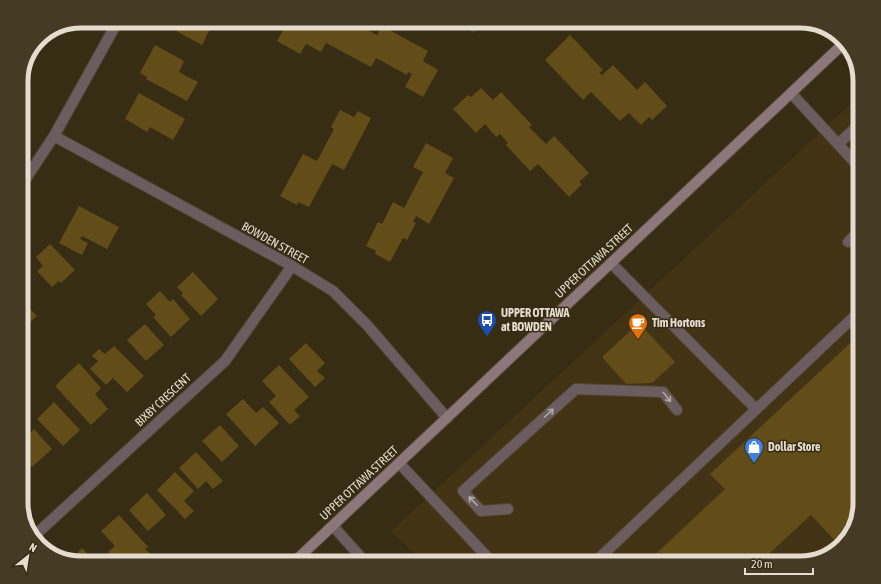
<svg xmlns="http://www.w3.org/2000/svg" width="881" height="584" font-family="'Asap Condensed',sans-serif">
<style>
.built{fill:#413314}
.green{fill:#424824}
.building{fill:#624c18}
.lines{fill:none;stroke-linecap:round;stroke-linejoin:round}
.lane-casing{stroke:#534832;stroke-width:12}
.street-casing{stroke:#534832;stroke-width:12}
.secondary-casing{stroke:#534832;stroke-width:12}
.lane{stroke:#6b5d5f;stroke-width:10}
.street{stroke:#6b5d5f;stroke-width:10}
.secondary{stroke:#8c777a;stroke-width:10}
.oneway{stroke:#b4aaa2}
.labels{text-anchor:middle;stroke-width:3;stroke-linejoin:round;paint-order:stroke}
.street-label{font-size:12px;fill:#e4ddcf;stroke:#372c14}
.poi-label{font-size:12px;font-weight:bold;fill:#e4ddcf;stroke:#372c14;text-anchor:start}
.rim{fill:none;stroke:#e4ddcf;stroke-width:5}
</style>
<rect width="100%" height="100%" fill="#372c14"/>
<path class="built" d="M 860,95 L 860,503 L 850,537 L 830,555 L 800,563 L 424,563 L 391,531 Z"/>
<path class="green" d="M 463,21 L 487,21 L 473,33 Z"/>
<g class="building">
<path d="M 182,21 L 214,21 L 202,45 L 176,31 Z"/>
<path d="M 288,21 L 302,21 L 307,24 L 309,21 L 351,21 L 377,35 L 382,26 L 428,51 L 423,61 L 438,70 L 423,97 L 405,87 L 412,74 L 408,72 L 407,75 L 376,58 L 371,67 L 326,43 L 321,52 L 306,44 L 300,54 L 277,41 Z"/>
<path d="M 570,35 L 603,70 L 599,73 L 602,75 L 613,65 L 637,90 L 645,82 L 667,106 L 652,120 L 649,117 L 641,125 L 629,113 L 620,121 L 591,92 L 583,100 L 545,60 Z"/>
<path d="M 155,45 L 184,61 L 179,72 L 198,82 L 187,101 L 146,79 L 147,77 L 140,73 Z"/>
<path d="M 481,88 L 493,100 L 501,92 L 532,125 L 529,127 L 546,144 L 554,136 L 589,173 L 579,182 L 582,184 L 569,197 L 538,164 L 530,171 L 506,145 L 508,143 L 500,134 L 496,137 L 485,124 L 476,133 L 453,109 L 468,95 L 471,97 Z"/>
<path d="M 139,93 L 185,119 L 173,140 L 150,127 L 147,132 L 125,119 Z"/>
<path d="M 340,110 L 354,117 L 358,111 L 371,118 L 344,170 L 332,164 L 309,207 L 298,202 L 297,205 L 280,196 L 303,154 L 317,161 L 334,129 L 331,127 Z"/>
<path d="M 860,135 L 860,146 L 855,140 Z"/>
<path d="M 426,143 L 453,158 L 445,173 L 454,178 L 429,224 L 416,216 L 413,222 L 416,223 L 407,240 L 403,238 L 390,262 L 375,254 L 376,251 L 366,246 L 378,222 L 382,224 L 393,202 L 404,208 L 423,172 L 413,167 Z"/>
<path d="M 79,206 L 119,227 L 107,249 L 82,236 L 80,239 L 88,243 L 82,255 L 59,243 Z"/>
<path d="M 50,244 L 75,270 L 61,283 L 59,281 L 52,287 L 37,271 L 43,266 L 36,257 Z"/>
<path d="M 193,272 L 218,299 L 201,316 L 181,295 L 183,293 L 177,287 Z"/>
<path d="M 160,291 L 170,302 L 173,299 L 190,319 L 171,337 L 153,317 L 156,315 L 146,304 Z"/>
<path d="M 21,300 L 37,316 L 21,330 Z"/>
<path d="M 639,323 L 675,362 L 652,383 L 626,384 L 602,357 Z"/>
<path d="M 145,324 L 164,345 L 146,361 L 127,340 Z"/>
<path d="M 860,334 L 860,503 L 850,537 L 840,546 L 811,515 L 759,563 L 646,563 L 725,489 L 710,474 Z"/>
<path d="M 306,343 L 325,363 L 317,371 L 325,378 L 315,387 L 289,359 Z"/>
<path d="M 114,346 L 144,376 L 127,392 L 113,378 L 106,385 L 90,369 L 98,361 L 92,356 L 99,349 L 105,354 Z"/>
<path d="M 79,363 L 101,388 L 95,394 L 108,409 L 91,425 L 55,386 Z"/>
<path d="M 279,365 L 309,397 L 294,410 L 300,416 L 290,425 L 269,402 L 276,396 L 262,381 Z"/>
<path d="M 243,399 L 256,413 L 263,407 L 279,423 L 255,446 L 226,414 Z"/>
<path d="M 54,402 L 80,430 L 63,446 L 37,419 Z"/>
<path d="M 220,425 L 239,446 L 222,462 L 202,441 Z"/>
<path d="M 34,429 L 52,449 L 32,467 L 21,455 L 21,441 Z"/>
<path d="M 196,452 L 223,481 L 213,489 L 206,481 L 198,489 L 179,468 Z"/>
<path d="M 21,463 L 29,471 L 21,478 Z"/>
<path d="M 175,472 L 194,491 L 184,501 L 194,511 L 185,519 L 157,490 Z"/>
<path d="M 147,493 L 166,515 L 148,531 L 129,510 Z"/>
<path d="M 119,515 L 148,547 L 145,549 L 151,554 L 141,563 L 118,563 L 108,552 L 115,546 L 101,531 Z"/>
<path d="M 82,548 L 96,562 L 103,555 L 110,563 L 81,563 L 70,560 Z"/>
</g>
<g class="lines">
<defs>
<g id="lane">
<path d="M 842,45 L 855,58"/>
<path d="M 791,93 L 860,168"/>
<path d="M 838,144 L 860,124"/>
<path d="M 848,242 L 860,230"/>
<path d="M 611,263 L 756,409"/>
<path d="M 399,463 L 493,563"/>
<path d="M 508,509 L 481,511 L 463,491 L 576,389 L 663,392 L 677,410"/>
<path d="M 594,563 L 860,311"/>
</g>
<g id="street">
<path d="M 54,136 L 292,266 L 333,291 L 367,325 L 447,418"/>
<path d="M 21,186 L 54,136 L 118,21"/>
<path d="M 333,526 L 366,563"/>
<path d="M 33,537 L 225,361 L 292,266"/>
</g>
<path id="secondary" d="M 293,563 L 844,43"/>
</defs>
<use href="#lane" class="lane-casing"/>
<use href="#street" class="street-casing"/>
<use href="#secondary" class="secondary-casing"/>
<use href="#lane" class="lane"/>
<use href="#street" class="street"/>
<use href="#secondary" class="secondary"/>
</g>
<defs><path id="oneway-shaft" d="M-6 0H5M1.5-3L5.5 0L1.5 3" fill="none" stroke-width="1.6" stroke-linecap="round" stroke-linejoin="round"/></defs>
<g class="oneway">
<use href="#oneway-shaft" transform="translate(667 397) rotate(51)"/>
<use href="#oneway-shaft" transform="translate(549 413) rotate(-42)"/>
<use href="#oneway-shaft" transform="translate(473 501) rotate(-134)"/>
</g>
<defs>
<symbol id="bus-pin" viewBox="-11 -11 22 30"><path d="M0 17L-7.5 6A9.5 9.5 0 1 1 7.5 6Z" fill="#1a4fb4" stroke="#372c14"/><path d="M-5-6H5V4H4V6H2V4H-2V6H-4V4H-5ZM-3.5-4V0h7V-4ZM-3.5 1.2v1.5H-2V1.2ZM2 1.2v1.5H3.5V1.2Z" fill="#fff"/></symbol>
<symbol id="cafe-pin" viewBox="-11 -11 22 30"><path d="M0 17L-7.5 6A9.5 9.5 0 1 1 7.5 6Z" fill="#e8710a" stroke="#372c14"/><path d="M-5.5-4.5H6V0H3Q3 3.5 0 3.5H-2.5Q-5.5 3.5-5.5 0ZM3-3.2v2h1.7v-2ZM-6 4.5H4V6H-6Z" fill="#fff"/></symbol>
<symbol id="shop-pin" viewBox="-11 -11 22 30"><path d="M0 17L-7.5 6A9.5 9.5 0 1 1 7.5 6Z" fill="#3f7fe0" stroke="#372c14"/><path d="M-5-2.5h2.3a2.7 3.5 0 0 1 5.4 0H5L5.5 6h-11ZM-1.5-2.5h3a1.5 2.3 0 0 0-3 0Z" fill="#fff"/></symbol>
</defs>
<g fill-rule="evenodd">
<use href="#bus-pin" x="476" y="309" width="22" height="30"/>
<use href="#cafe-pin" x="627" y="312" width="22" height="30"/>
<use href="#shop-pin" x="743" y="436" width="22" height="30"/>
</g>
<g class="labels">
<g class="street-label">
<text transform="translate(275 243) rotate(29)" y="4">BOWDEN STREET</text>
<text transform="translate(594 261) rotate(-43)" y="4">UPPER OTTAWA STREET</text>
<text transform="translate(163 400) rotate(-43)" y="4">BIXBY CRESCENT</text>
<text transform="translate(359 483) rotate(-43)" y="4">UPPER OTTAWA STREET</text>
</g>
<g class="poi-label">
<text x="501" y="317">UPPER OTTAWA<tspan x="501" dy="14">at BOWDEN</tspan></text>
<text x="652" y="327">Tim Hortons</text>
<text x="768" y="451">Dollar Store</text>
</g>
</g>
<path d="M0 0H881V584H0ZM81 28H800A53 53 0 0 1 853 81V503A53 53 0 0 1 800 556H81A53 53 0 0 1 28 503V81A53 53 0 0 1 81 28Z" fill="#453a23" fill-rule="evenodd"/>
<path class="rim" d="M81 28H800A53 53 0 0 1 853 81V503A53 53 0 0 1 800 556H81A53 53 0 0 1 28 503V81A53 53 0 0 1 81 28Z"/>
<g transform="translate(28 556) rotate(30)" stroke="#372c14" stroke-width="3" paint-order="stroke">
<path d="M0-3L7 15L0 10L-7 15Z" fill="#e4ddcf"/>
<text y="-6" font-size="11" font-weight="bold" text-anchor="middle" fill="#e4ddcf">N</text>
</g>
<path d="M745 568v6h68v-6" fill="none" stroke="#e4ddcf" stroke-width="2"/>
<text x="751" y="568" font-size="12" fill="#e4ddcf" stroke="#372c14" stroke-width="3" paint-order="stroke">20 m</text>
</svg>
